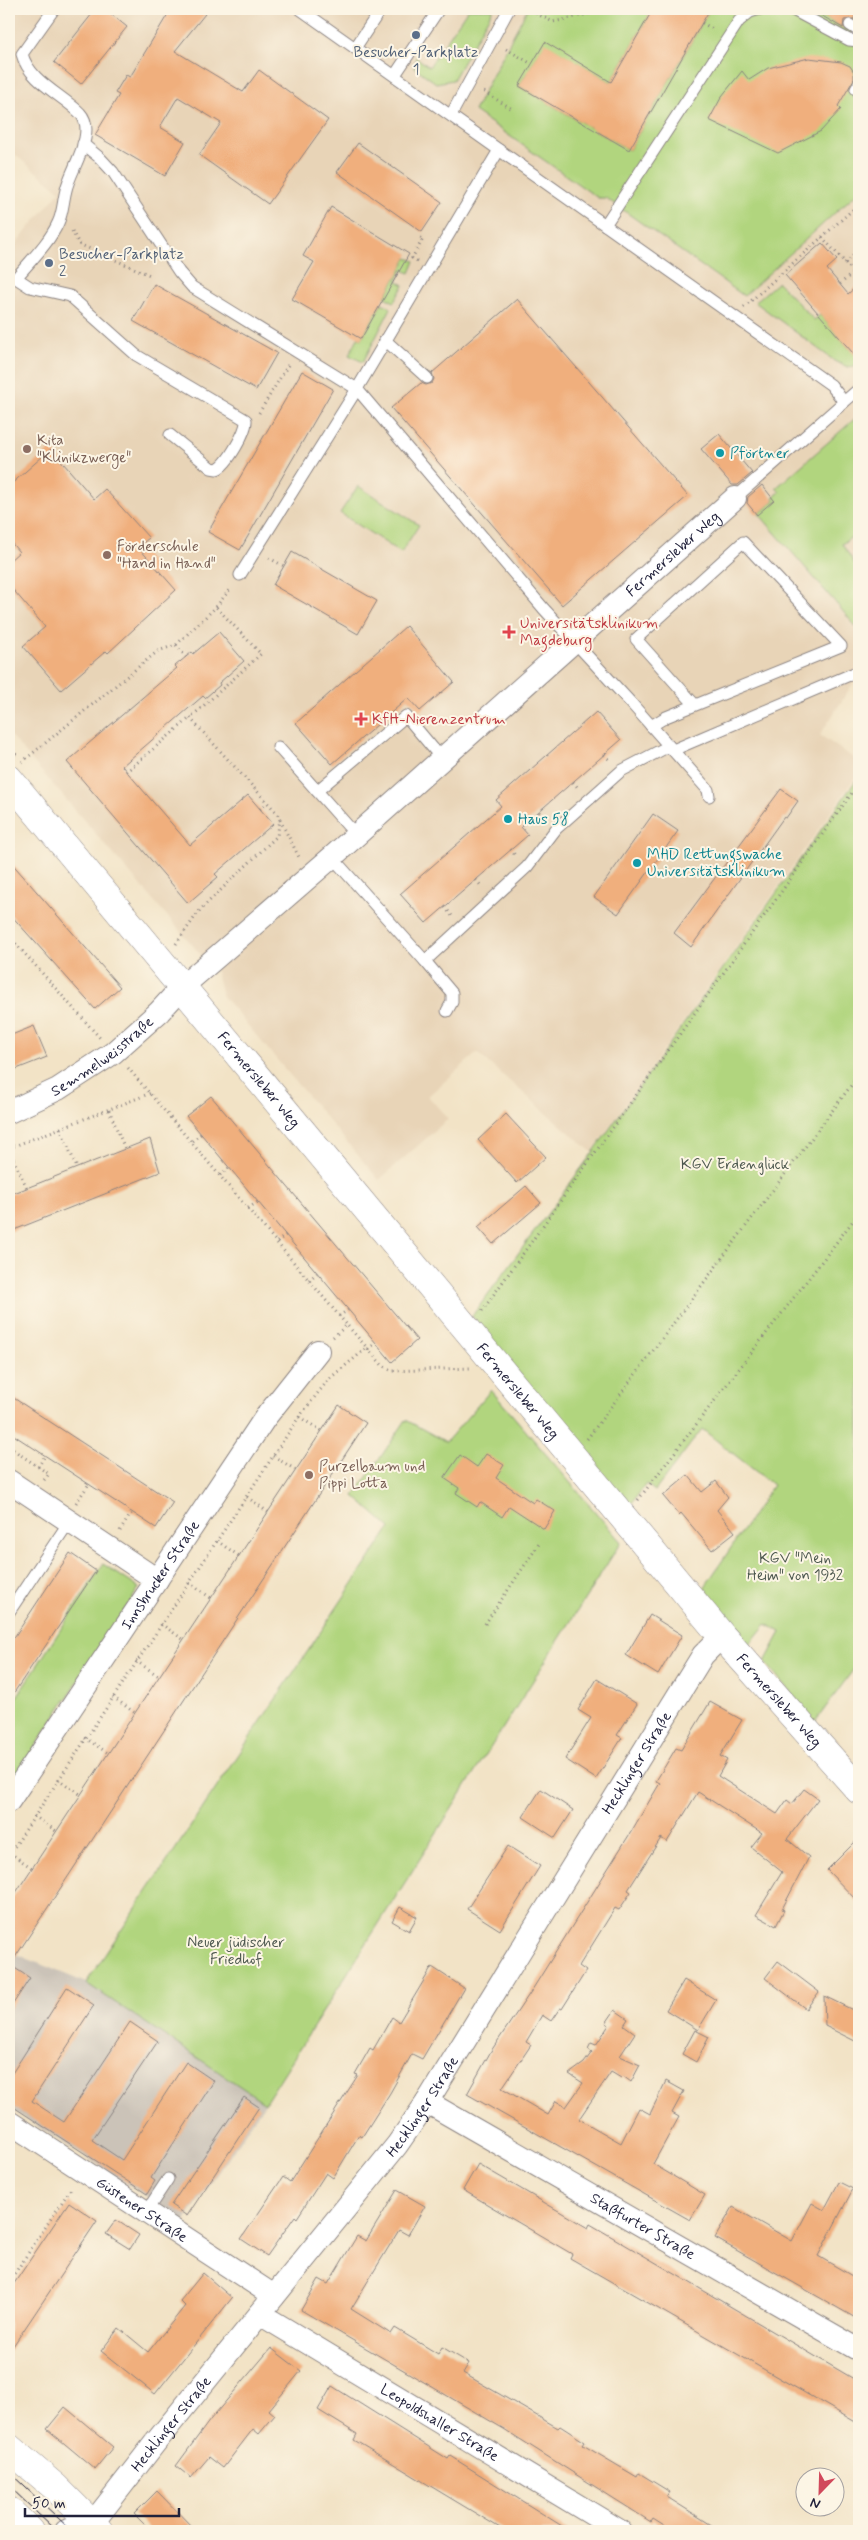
<svg xmlns="http://www.w3.org/2000/svg" width="868" height="2540" font-family="Mynerve,sans-serif">
<style>
.built{fill:#e8d4b7}
.industrial{fill:#cbc3b8}
.green{fill:#b1d57e;stroke:#6a7c5c}
.building{fill:#f0af7d}
.lines{fill:none;stroke-linecap:round;stroke-linejoin:round}
.service-casing{stroke:#8a8280;stroke-width:13}
.minor-casing{stroke:#8a8280;stroke-width:24}
.tertiary-casing{stroke:#8a8280;stroke-width:29}
.secondary-casing{stroke:#8a8280;stroke-width:29}
.path{stroke:#8a8280;stroke-width:3;stroke-dasharray:1 4;stroke-linecap:butt}
.service{stroke:#fff;stroke-width:11}
.minor{stroke:#fff;stroke-width:22}
.tertiary{stroke:#fff;stroke-width:28}
.secondary{stroke:#fff;stroke-width:28}
.tram{stroke:#22223b;stroke-width:1}
.service-dot{fill:#5c6f8a;stroke:#fcf5e5;stroke-width:2}
.education-dot{fill:#8d6e63;stroke:#fcf5e5;stroke-width:2}
.culture-dot{fill:#0f9aa8;stroke:#fcf5e5;stroke-width:2}
.health-dot{fill:#e0444e;stroke:#fcf5e5;stroke-width:2}
.labels{text-anchor:middle;stroke-width:4;stroke-linejoin:round;paint-order:stroke}
.service-label{font-size:15px;fill:#4e5e75;stroke:#fcf5e5}
.education-label{font-size:15px;fill:#785e54;stroke:#fcf5e5;text-anchor:start}
.culture-label{font-size:15px;fill:#0d838f;stroke:#fcf5e5;text-anchor:start}
.street-label{font-size:15px;fill:#22223b;stroke:#fcf5e5}
.health-label{font-size:15px;fill:#be3a42;stroke:#fcf5e5;text-anchor:start}
.park-label{font-size:15px;fill:#4d584f;stroke:#fcf5e5}
</style>
<rect width="100%" height="100%" fill="#fcf5e5"/>
<filter id="ink" filterUnits="userSpaceOnUse"><feTurbulence type="fractalNoise" baseFrequency=".02" numOctaves="2"/><feDisplacementMap in="SourceGraphic" scale="10" xChannelSelector="R" yChannelSelector="G"/><feConvolveMatrix kernelMatrix="1 2 1 2 8 2 1 2 1" color-interpolation-filters="sRGB"/></filter>
<filter id="wash" filterUnits="userSpaceOnUse"><feTurbulence type="fractalNoise" baseFrequency=".0096" numOctaves="4" result="noise"/><feDisplacementMap in="SourceGraphic" scale="20" xChannelSelector="R" yChannelSelector="G"/><feGaussianBlur stdDeviation="1.12" result="paint"/><feColorMatrix in="noise" values="0 0 0 0 0 0 0 0 0 0 0 0 0 0 0 0 0 1.4 0 .05"/><feComposite in="paint" operator="in"/></filter>
<g filter="url(#wash)">
<rect width="100%" height="100%" fill="#f2e3c6"/>
<path class="built" d="M 9,9 L 859,9 L 859,674 L 820,735 L 859,762 L 859,772 L 592,1152 L 477,1053 L 428,1096 L 448,1119 L 379,1180 L 222,995 L 216,972 L 9,734 L 9,378 L 11,378 L 9,377 L 9,252 L 60,191 L 9,150 Z"/>
<path class="industrial" d="M 9,1951 L 86,1983 L 265,2103 L 185,2221 L 9,2108 Z"/>
<g class="green">
<path d="M 468,9 L 493,9 L 453,80 L 436,83 L 414,67 L 416,57 L 429,67 Z"/>
<path d="M 527,9 L 653,9 L 611,82 L 545,43 L 519,86 L 629,150 L 710,9 L 810,9 L 847,30 L 859,9 L 859,191 L 744,296 L 606,198 L 598,198 L 474,111 Z"/>
<path d="M 407,258 L 415,261 L 410,273 L 402,270 L 397,281 L 404,285 L 394,302 L 385,297 Z"/>
<path d="M 778,282 L 814,320 L 820,315 L 854,354 L 859,349 L 859,365 L 848,367 L 836,362 L 755,302 Z"/>
<path d="M 382,303 L 391,308 L 363,362 L 349,355 L 358,338 L 361,339 Z"/>
<path d="M 859,415 L 859,532 L 842,544 L 859,570 L 859,630 L 759,514 L 775,500 L 773,497 L 780,492 L 776,488 Z"/>
<path d="M 358,486 L 419,525 L 401,553 L 340,513 Z"/>
<path d="M 859,776 L 859,1662 L 815,1722 L 765,1662 L 781,1632 L 766,1624 L 748,1646 L 704,1588 L 773,1485 L 702,1429 L 655,1491 L 646,1484 L 629,1507 L 472,1316 L 594,1151 Z"/>
<path d="M 491,1390 L 621,1542 L 265,2103 L 86,1983 L 390,1528 L 354,1496 L 406,1420 L 446,1442 Z"/>
<path d="M 103,1564 L 139,1588 L 9,1787 L 9,1709 Z"/>
</g>
<g id="blocks">
<g class="building">
<path d="M 96,9 L 105,9 L 127,27 L 81,84 L 54,62 Z"/>
<path d="M 171,9 L 209,9 L 175,51 L 243,92 L 259,70 L 328,120 L 268,204 L 199,155 L 221,123 L 178,97 L 160,127 L 185,142 L 165,176 L 95,135 L 119,95 L 115,93 L 126,75 L 130,77 Z"/>
<path d="M 653,9 L 710,9 L 629,150 L 519,86 L 545,42 L 611,82 Z"/>
<path d="M 810,9 L 859,9 L 854,19 L 844,20 L 843,28 Z"/>
<path d="M 809,58 L 841,62 L 850,66 L 854,72 L 854,79 L 838,106 L 841,109 L 821,131 L 778,153 L 709,120 L 722,96 L 742,71 L 749,80 L 768,68 Z"/>
<path d="M 358,143 L 442,202 L 422,232 L 337,172 Z"/>
<path d="M 331,207 L 409,254 L 361,339 L 292,299 L 314,262 L 303,256 Z"/>
<path d="M 822,243 L 837,260 L 827,269 L 848,294 L 859,284 L 859,360 L 785,275 Z"/>
<path d="M 154,284 L 277,353 L 256,390 L 133,321 Z"/>
<path d="M 517,299 L 688,496 L 562,605 L 391,408 L 421,383 L 426,385 L 432,383 L 434,379 L 432,373 Z"/>
<path d="M 302,371 L 333,389 L 240,550 L 208,532 Z"/>
<path d="M 719,434 L 752,473 L 738,485 L 732,485 L 701,449 Z"/>
<path d="M 51,449 L 94,499 L 105,489 L 149,538 L 138,547 L 176,590 L 108,653 L 106,651 L 61,690 L 23,646 L 45,627 L 9,585 L 9,561 L 19,552 L 9,540 L 9,486 Z"/>
<path d="M 762,485 L 774,500 L 757,515 L 747,503 L 748,497 Z"/>
<path d="M 292,552 L 377,601 L 358,634 L 273,585 Z"/>
<path d="M 406,626 L 454,682 L 420,711 L 408,698 L 332,764 L 296,723 Z"/>
<path d="M 219,632 L 244,661 L 219,683 L 220,685 L 205,698 L 203,696 L 122,766 L 190,845 L 248,795 L 273,824 L 215,874 L 218,877 L 188,903 L 67,762 L 177,668 L 175,666 L 192,652 L 193,654 Z"/>
<path d="M 596,712 L 621,740 L 521,827 L 528,835 L 426,923 L 400,894 L 501,806 L 496,800 Z"/>
<path d="M 781,789 L 798,801 L 786,818 L 784,817 L 691,947 L 674,933 Z"/>
<path d="M 653,814 L 678,831 L 618,914 L 594,897 Z"/>
<path d="M 9,860 L 120,987 L 95,1009 L 9,913 Z"/>
<path d="M 34,1026 L 47,1057 L 9,1072 L 9,1036 Z"/>
<path d="M 211,1096 L 417,1340 L 392,1362 L 186,1116 Z"/>
<path d="M 506,1114 L 546,1157 L 517,1183 L 478,1140 Z"/>
<path d="M 150,1139 L 160,1172 L 9,1232 L 9,1195 Z"/>
<path d="M 526,1186 L 541,1203 L 493,1244 L 478,1227 Z"/>
<path d="M 9,1395 L 173,1502 L 156,1528 L 9,1432 Z"/>
<path d="M 339,1405 L 366,1423 L 10,1965 L 30,1978 L 9,2010 L 9,1903 Z"/>
<path d="M 486,1454 L 504,1465 L 496,1478 L 533,1503 L 536,1499 L 555,1511 L 544,1529 L 509,1506 L 502,1517 L 480,1502 L 477,1507 L 456,1493 L 459,1488 L 444,1478 L 460,1455 L 477,1467 Z"/>
<path d="M 688,1475 L 702,1492 L 716,1481 L 728,1497 L 717,1510 L 735,1532 L 712,1550 L 681,1513 L 679,1515 L 663,1496 Z"/>
<path d="M 70,1553 L 96,1571 L 9,1700 L 9,1645 Z"/>
<path d="M 650,1615 L 682,1635 L 658,1675 L 626,1655 Z"/>
<path d="M 597,1679 L 637,1704 L 617,1735 L 622,1738 L 596,1779 L 565,1759 L 591,1718 L 578,1710 Z"/>
<path d="M 710,1702 L 742,1720 L 720,1756 L 727,1760 L 718,1776 L 777,1814 L 787,1800 L 792,1804 L 804,1789 L 818,1799 L 787,1839 L 809,1857 L 782,1909 L 784,1910 L 776,1926 L 756,1915 L 782,1872 L 751,1847 L 762,1833 L 698,1792 L 667,1842 L 661,1838 L 628,1890 L 631,1892 L 619,1910 L 615,1908 L 579,1966 L 586,1971 L 562,2009 L 560,2008 L 551,2021 L 542,2015 L 526,2042 L 531,2045 L 502,2088 L 548,2115 L 556,2101 L 566,2107 L 583,2083 L 569,2074 L 584,2063 L 592,2052 L 588,2049 L 591,2043 L 596,2045 L 609,2025 L 606,2023 L 615,2010 L 628,2019 L 624,2025 L 635,2033 L 620,2056 L 640,2065 L 631,2082 L 623,2076 L 621,2078 L 611,2072 L 579,2119 L 621,2143 L 639,2108 L 650,2114 L 666,2081 L 684,2091 L 672,2113 L 679,2117 L 653,2164 L 705,2195 L 690,2220 L 467,2094 L 491,2051 L 532,1990 L 631,1832 L 660,1783 L 656,1781 L 676,1748 L 681,1750 Z"/>
<path d="M 541,1789 L 573,1810 L 555,1838 L 523,1817 Z"/>
<path d="M 859,1838 L 859,1903 L 827,1870 Z"/>
<path d="M 508,1846 L 540,1866 L 500,1930 L 467,1909 Z"/>
<path d="M 400,1907 L 417,1917 L 409,1931 L 392,1921 Z"/>
<path d="M 778,1961 L 819,1992 L 806,2009 L 765,1978 Z"/>
<path d="M 432,1967 L 464,1988 L 422,2059 L 412,2054 L 390,2093 L 362,2137 L 359,2135 L 333,2178 L 326,2173 L 297,2218 L 295,2216 L 267,2256 L 241,2239 L 283,2177 L 290,2182 L 358,2075 L 355,2074 L 370,2048 L 373,2050 L 392,2017 L 399,2022 Z"/>
<path d="M 684,1980 L 716,2000 L 698,2030 L 666,2010 Z"/>
<path d="M 67,1987 L 94,2005 L 32,2101 L 64,2122 L 130,2022 L 158,2041 L 92,2140 L 122,2160 L 186,2062 L 214,2081 L 151,2178 L 155,2181 L 147,2194 L 9,2104 L 9,2078 Z"/>
<path d="M 824,1996 L 859,2013 L 859,2043 L 825,2026 Z"/>
<path d="M 695,2030 L 709,2037 L 696,2062 L 682,2054 Z"/>
<path d="M 244,2097 L 259,2107 L 187,2216 L 171,2205 Z"/>
<path d="M 478,2164 L 588,2228 L 590,2224 L 859,2382 L 859,2424 L 570,2258 L 572,2254 L 463,2190 Z"/>
<path d="M 839,2182 L 853,2189 L 818,2256 L 859,2280 L 859,2320 L 715,2238 L 733,2207 L 792,2241 L 812,2203 L 824,2210 Z"/>
<path d="M 397,2190 L 425,2206 L 408,2235 L 399,2230 L 351,2309 L 391,2334 L 395,2328 L 438,2354 L 442,2347 L 469,2363 L 463,2373 L 558,2428 L 560,2426 L 585,2442 L 583,2445 L 637,2477 L 639,2473 L 670,2492 L 667,2497 L 721,2531 L 672,2531 L 653,2519 L 651,2522 L 504,2429 L 301,2310 L 319,2279 L 328,2284 L 357,2236 L 366,2241 Z"/>
<path d="M 69,2202 L 97,2221 L 9,2352 L 9,2291 Z"/>
<path d="M 116,2220 L 139,2235 L 130,2249 L 106,2234 Z"/>
<path d="M 203,2273 L 232,2298 L 155,2394 L 101,2351 L 119,2328 L 148,2352 L 185,2306 L 180,2301 Z"/>
<path d="M 271,2348 L 301,2371 L 269,2410 L 275,2415 L 259,2434 L 253,2429 L 223,2468 L 209,2457 L 191,2478 L 176,2466 L 210,2420 Z"/>
<path d="M 332,2386 L 448,2459 L 450,2456 L 570,2531 L 505,2531 L 354,2440 L 357,2434 L 318,2410 Z"/>
<path d="M 65,2407 L 113,2447 L 95,2469 L 47,2429 Z"/>
<path d="M 157,2491 L 196,2531 L 151,2531 L 134,2514 Z"/>
</g>
</g>
</g>
<g filter="url(#ink)">
<use href="#blocks" fill-opacity="0" stroke="#8a8280" stroke-width="1"/>
<g class="lines">
<defs>
<g id="service">
<path d="M 54,9 L 22,54 C 29,81 61,94 80,113 C 98,132 70,170 66,190 C 63,201 63,213 58,223 C 49,243 30,261 16,278 L 30,287 L 70,296 L 136,355 L 246,420 C 247,431 227,465 217,469 L 211,468 L 170,435"/>
<path d="M 300,9 L 831,385 L 844,402 L 735,498"/>
<path d="M 791,9 L 849,40 L 859,41"/>
<path d="M 850,25 L 859,31"/>
<path d="M 355,48 L 381,9"/>
<path d="M 395,75 L 439,9"/>
<path d="M 859,84 L 856,89 L 859,92"/>
<path d="M 451,115 L 509,9"/>
<path d="M 83,144 L 100,158 L 113,172 L 179,272 L 192,287 L 357,389 L 544,609 L 631,703 L 708,790 L 709,796"/>
<path d="M 605,225 L 739,21 L 750,12 L 760,9"/>
<path d="M 385,340 L 427,378"/>
<path d="M 844,402 L 859,389"/>
<path d="M 240,575 L 357,389 L 499,150"/>
<path d="M 651,726 L 666,717 L 841,646 L 743,542 L 636,639 L 695,705"/>
<path d="M 278,747 L 356,835"/>
<path d="M 673,750 L 859,671"/>
<path d="M 317,791 L 406,716 L 442,759"/>
<path d="M 332,857 L 425,961 L 527,867 L 556,829 L 621,771 L 669,746"/>
<path d="M 425,961 L 452,993 L 452,1002 L 447,1011"/>
<path d="M 9,1612 L 69,1522"/>
<path d="M 146,2212 L 168,2179"/>
</g>
<g id="minor">
<path id="s1" d="M 9,1112 L 58,1089 L 113,1053 L 159,1012 L 183,986 L 332,857 L 735,498"/>
<path d="M 9,1481 L 157,1580"/>
<path id="s2" d="M 9,1801 L 265,1418 L 318,1351"/>
<path id="s3" d="M 427,2102 L 859,2350"/>
<path id="s4" d="M 9,2122 L 274,2296"/>
<path id="s5" d="M 260,2314 L 620,2531"/>
<path id="s6" d="M 66,2531 L 92,2523 L 99,2515 L 155,2443 L 397,2145 L 427,2102 L 703,1655 L 722,1636"/>
</g>
<g id="tertiary">
<path id="s7" d="M 9,779 L 722,1636 L 859,1790"/>
</g>
<g id="secondary">
<path d="M 9,2448 L 55,2487 L 99,2531"/>
<path d="M 9,2511 L 30,2531"/>
</g>
</defs>
<use href="#service" class="service-casing"/>
<use href="#minor" class="minor-casing"/>
<use href="#tertiary" class="tertiary-casing"/>
<use href="#secondary" class="secondary-casing"/>
<g class="path">
<path d="M 527,9 L 553,22 L 611,9"/>
<path d="M 702,23 L 715,30"/>
<path d="M 506,49 L 532,64"/>
<path d="M 484,92 L 514,110"/>
<path d="M 72,231 L 79,244 L 152,276"/>
<path d="M 822,237 L 859,278"/>
<path d="M 417,261 L 412,258 L 423,239 L 419,236"/>
<path d="M 845,263 L 859,249"/>
<path d="M 840,284 L 854,272"/>
<path d="M 744,307 L 859,204"/>
<path d="M 259,413 L 288,365"/>
<path d="M 269,558 L 284,566"/>
<path d="M 176,645 L 186,657"/>
<path d="M 9,746 L 17,756"/>
<path d="M 604,755 L 611,761"/>
<path d="M 22,762 L 158,651 L 176,645 L 216,607 L 231,588"/>
<path d="M 126,772 L 190,718"/>
<path d="M 573,782 L 579,789"/>
<path d="M 260,809 L 268,803"/>
<path d="M 539,812 L 545,818"/>
<path d="M 280,820 L 299,857"/>
<path d="M 511,849 L 516,857"/>
<path d="M 476,880 L 482,887"/>
<path d="M 445,907 L 452,916"/>
<path d="M 9,936 L 100,1038"/>
<path d="M 176,944 L 200,910 L 277,836 L 280,820 L 277,813 L 190,718 L 261,654 L 216,607"/>
<path d="M 128,1068 L 347,1325"/>
<path d="M 109,1110 L 125,1149"/>
<path d="M 60,1128 L 77,1168"/>
<path d="M 192,1141 L 201,1134"/>
<path d="M 9,1148 L 151,1093"/>
<path d="M 9,1150 L 27,1188"/>
<path d="M 220,1175 L 229,1168"/>
<path d="M 248,1208 L 258,1202"/>
<path d="M 277,1242 L 286,1235"/>
<path d="M 309,1280 L 317,1273"/>
<path d="M 482,1311 L 859,783"/>
<path d="M 339,1316 L 348,1310"/>
<path d="M 333,1337 L 347,1325 L 383,1366 L 392,1371 L 470,1368"/>
<path d="M 368,1349 L 376,1343"/>
<path d="M 299,1417 L 322,1431"/>
<path d="M 587,1439 L 859,1075"/>
<path d="M 9,1447 L 49,1474 L 44,1480"/>
<path d="M 273,1456 L 296,1470"/>
<path d="M 38,1467 L 45,1456"/>
<path d="M 247,1497 L 268,1512"/>
<path d="M 638,1500 L 859,1213"/>
<path d="M 76,1503 L 89,1484"/>
<path d="M 120,1531 L 132,1512"/>
<path d="M 217,1541 L 239,1556"/>
<path d="M 189,1583 L 211,1598"/>
<path d="M 161,1624 L 184,1640"/>
<path d="M 485,1624 L 539,1544"/>
<path d="M 136,1661 L 159,1676"/>
<path d="M 113,1697 L 135,1713"/>
<path d="M 85,1738 L 108,1753"/>
<path d="M 58,1779 L 80,1794"/>
<path d="M 34,1816 L 56,1831"/>
<path d="M 10,1853 L 32,1868"/>
<path d="M 9,1855 L 299,1417 L 329,1379 L 367,1348"/>
<path d="M 9,2282 L 72,2187"/>
</g>
<use href="#service" class="service"/>
<use href="#minor" class="minor"/>
<use href="#tertiary" class="tertiary"/>
<use href="#secondary" class="secondary"/>
<g class="tram">
<path d="M 9,2472 L 72,2531"/>
<path d="M 9,2486 L 56,2531"/>
</g>
</g>
</g>
<g class="service-dot">
<circle cx="416" cy="35" r="5"/>
<circle cx="49" cy="263" r="5"/>
</g>
<g class="education-dot">
<circle cx="27" cy="449" r="5"/>
<circle cx="107" cy="555" r="5"/>
<circle cx="309" cy="1475" r="5"/>
</g>
<g class="culture-dot">
<circle cx="720" cy="453" r="5"/>
<circle cx="508" cy="819" r="5"/>
<circle cx="637" cy="863" r="5"/>
</g>
<g class="health-dot">
<path d="M506.5 624.5h5v5h5v5h-5v5h-5v-5h-5v-5h5z"/>
<path d="M358.5 711.5h5v5h5v5h-5v5h-5v-5h-5v-5h5z"/>
</g>
<g class="labels">
<g class="service-label">
<text x="416" y="57">Besucher-Parkplatz<tspan x="416" dy="17">1</tspan></text>
<text x="59" y="259" text-anchor="start">Besucher-Parkplatz<tspan x="59" dy="17">2</tspan></text>
</g>
<g class="education-label">
<text x="37" y="445">Kita<tspan x="37" dy="17">"Klinikzwerge"</tspan></text>
<text x="117" y="551">Förderschule<tspan x="117" dy="17">"Hand in Hand"</tspan></text>
<text x="319" y="1471">Purzelbaum und<tspan x="319" dy="17">Pippi Lotta</tspan></text>
</g>
<g class="culture-label">
<text x="730" y="458">Pförtner</text>
<text x="518" y="824">Haus 58</text>
<text x="647" y="859">MHD Rettungswache<tspan x="647" dy="17">Universitätsklinikum</tspan></text>
</g>
<g class="street-label">
<text dy="5" stroke="none"><textPath href="#s1" startOffset="870">Fermersleber Weg</textPath></text>
<text dy="5" stroke="none"><textPath href="#s1" startOffset="109">Semmelweisstraße</textPath></text>
<text dy="5" stroke="none"><textPath href="#s7" startOffset="391">Fermersleber Weg</textPath></text>
<text dy="5" stroke="none"><textPath href="#s7" startOffset="796">Fermersleber Weg</textPath></text>
<text dy="5" stroke="none"><textPath href="#s2" startOffset="272">Innsbrucker Straße</textPath></text>
<text dy="5" stroke="none"><textPath href="#s7" startOffset="1201">Fermersleber Weg</textPath></text>
<text dy="5" stroke="none"><textPath href="#s6" startOffset="964">Hecklinger Straße</textPath></text>
<text dy="5" stroke="none"><textPath href="#s6" startOffset="559">Hecklinger Straße</textPath></text>
<text dy="5" stroke="none"><textPath href="#s4" startOffset="159">Güstener Straße</textPath></text>
<text dy="5" stroke="none"><textPath href="#s3" startOffset="249">Staßfurter Straße</textPath></text>
<text dy="5" stroke="none"><textPath href="#s5" startOffset="210">Leopoldshaller Straße</textPath></text>
<text dy="5" stroke="none"><textPath href="#s6" startOffset="154">Hecklinger Straße</textPath></text>
</g>
<g class="health-label">
<text x="520" y="628">Universitätsklinikum<tspan x="520" dy="17">Magdeburg</tspan></text>
<text x="372" y="724">KfH-Nierenzentrum</text>
</g>
<g class="park-label">
<text x="735" y="1169">KGV Erdenglück</text>
<text x="795" y="1563">KGV "Mein<tspan x="795" dy="17">Heim" von 1932</tspan></text>
<text x="236" y="1947">Neuer jüdischer<tspan x="236" dy="17">Friedhof</tspan></text>
</g>
</g>
<rect width="868" height="2540" fill="none" stroke="#fcf5e5" stroke-width="30"/>
<g transform="translate(820 2492) rotate(203)"><circle r="24" fill="#fcf5e5" stroke="#a5a1a1"/>
<path d="M0-4L9 19L0 12L-9 19Z" fill="#d1495b"/>
<text y="-8" font-size="14" font-weight="bold" text-anchor="middle" fill="#22223b">N</text>
</g>
<path d="M25 2508v8h154v-8" fill="none" stroke="#22223b" stroke-width="2.5"/>
<text x="32" y="2508" font-size="15" fill="#22223b" stroke="#fcf5e5" stroke-width="4" paint-order="stroke">50 m</text>
</svg>
